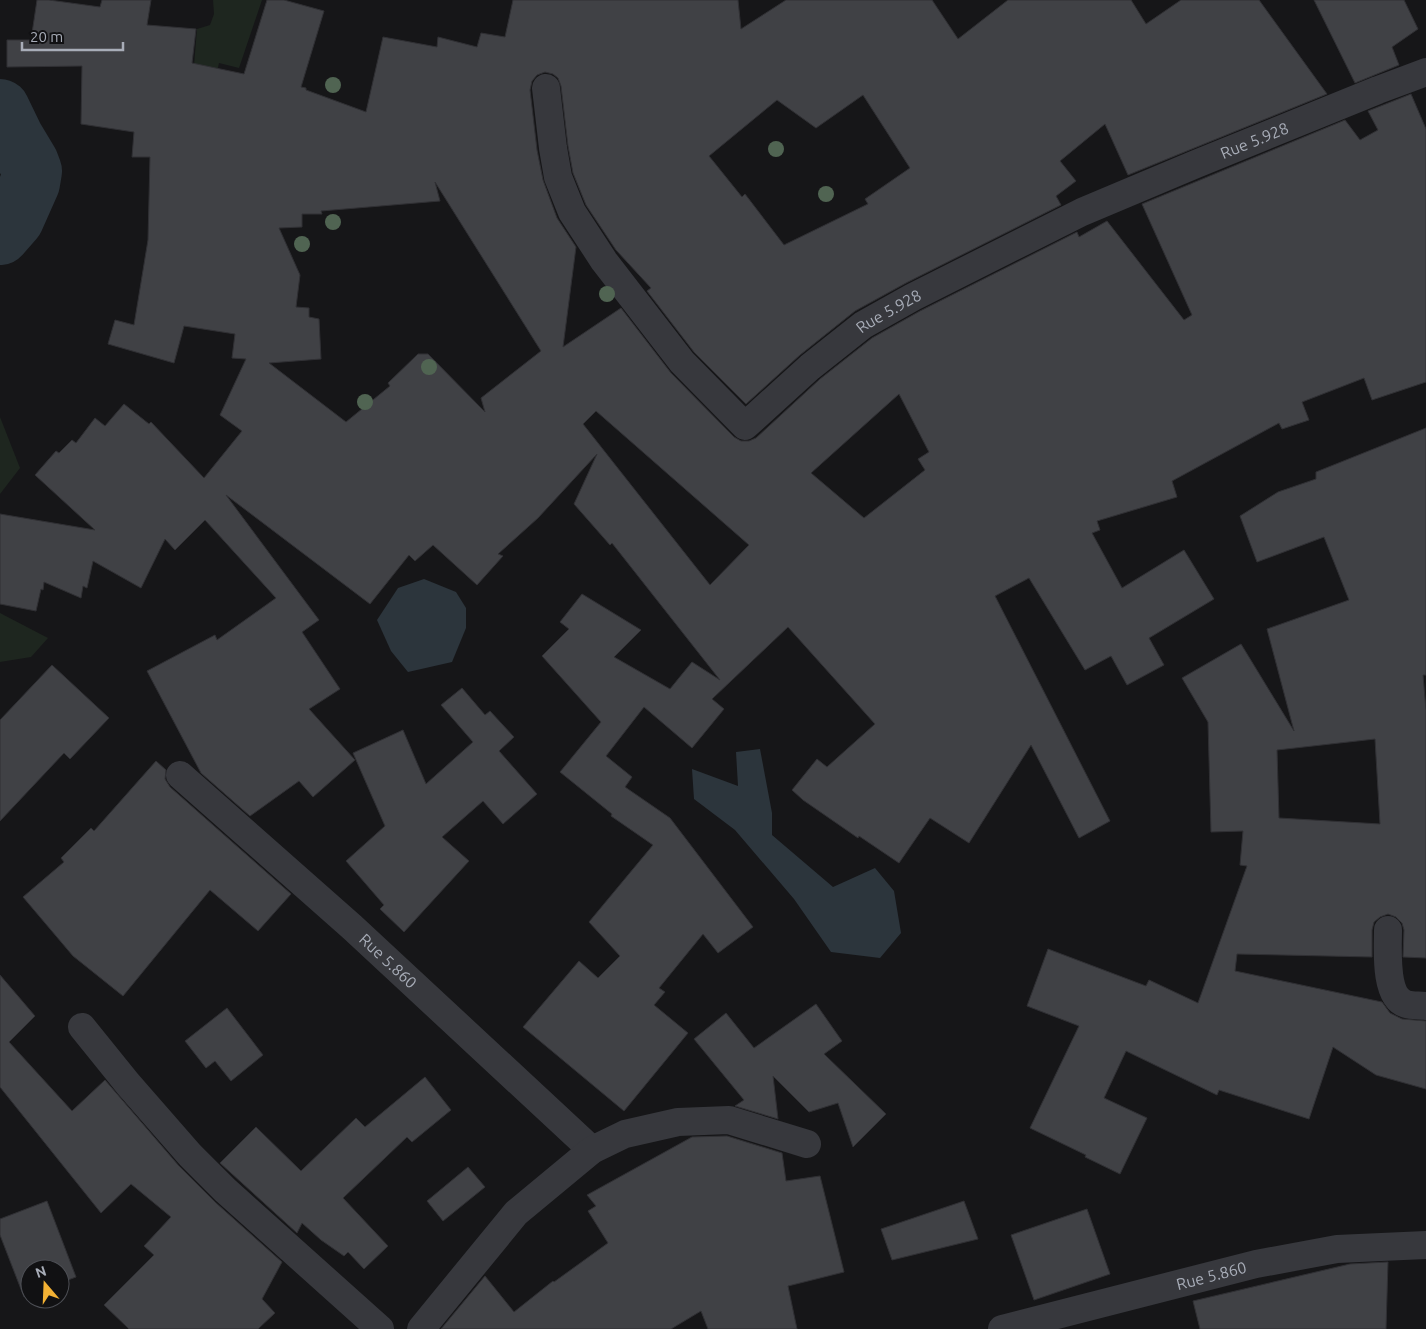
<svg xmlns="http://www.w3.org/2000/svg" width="1426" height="1329" font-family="Ubuntu,sans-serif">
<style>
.green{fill:#1e261f}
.water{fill:#2c353c}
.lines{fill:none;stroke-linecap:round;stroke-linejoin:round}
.river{stroke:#2c353c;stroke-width:60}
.building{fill:#404145;stroke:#303034;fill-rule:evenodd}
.minor{stroke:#37383d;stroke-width:28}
.tree{fill:#506452}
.labels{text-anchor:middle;stroke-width:5;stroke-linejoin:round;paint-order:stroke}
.street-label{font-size:16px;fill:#a8adb8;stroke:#111113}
</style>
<rect width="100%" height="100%" fill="#161618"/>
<g class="green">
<path d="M 213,0 L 262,0 L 239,68 L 219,63 L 202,142 L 190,114 L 197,29 L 210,25 L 214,14 Z"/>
<path d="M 0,417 L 20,468 L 0,494 Z"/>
<path d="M 0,613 L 48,638 L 31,657 L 0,662 Z"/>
</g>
<g class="water">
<path d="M 424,579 L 456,592 L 466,608 L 466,628 L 452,662 L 408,672 L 391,651 L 377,620 L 398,588 Z"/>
<path d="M 760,749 L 772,813 L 772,835 L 833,887 L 875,868 L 894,891 L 901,933 L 880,958 L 831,952 L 794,899 L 735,830 L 694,799 L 692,769 L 738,786 L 736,752 Z"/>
</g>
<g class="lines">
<path class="river" d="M 0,109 L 14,138 L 29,163 L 32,171 L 30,183 L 14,219 L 0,235"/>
</g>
<g class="building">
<path d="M 37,0 L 49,0 L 100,7 L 102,0 L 151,0 L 147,25 L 196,29 L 192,63 L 244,74 L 267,0 L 284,0 L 324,11 L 301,87 L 306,88 L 306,90 L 366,112 L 383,37 L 437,47 L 438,37 L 477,47 L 481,33 L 505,37 L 513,0 L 738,0 L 741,29 L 786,0 L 932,0 L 958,39 L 1008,0 L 1131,0 L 1146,24 L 1181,0 L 1259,0 L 1327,94 L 1128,175 L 1105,124 L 1060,161 L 1076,181 L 1056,196 L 1061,205 L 906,283 L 855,311 L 800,355 L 746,404 L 694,352 L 647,291 L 651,288 L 616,250 L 586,205 L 573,173 L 568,146 L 561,86 L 558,78 L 553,74 L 545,72 L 537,75 L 532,81 L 530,90 L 537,150 L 543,180 L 557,218 L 576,247 L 563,347 L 621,308 L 671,373 L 734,437 L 741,441 L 749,441 L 756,438 L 820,379 L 872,338 L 920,311 L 1077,232 L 1079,237 L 1107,221 L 1184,320 L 1192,315 L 1142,204 L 1345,120 L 1360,140 L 1378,130 L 1368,111 L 1411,94 L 1426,129 L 1426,382 L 1372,400 L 1364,378 L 1302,402 L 1309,420 L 1282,429 L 1279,423 L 1172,481 L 1177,497 L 1097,521 L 1100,530 L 1092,533 L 1122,588 L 1184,550 L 1214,599 L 1149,638 L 1164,665 L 1127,685 L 1111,656 L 1085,670 L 1029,578 L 995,596 L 1110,821 L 1079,838 L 1031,745 L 969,843 L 930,818 L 899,863 L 859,836 L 858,838 L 803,800 L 792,790 L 817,759 L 827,767 L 875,724 L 788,627 L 712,699 L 724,709 L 692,748 L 644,707 L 606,756 L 632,777 L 625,787 L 670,818 L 753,927 L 718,953 L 703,934 L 659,988 L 665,992 L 654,1005 L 688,1033 L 624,1111 L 523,1027 L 579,961 L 598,978 L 620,956 L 589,922 L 653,845 L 611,816 L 612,814 L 560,772 L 601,722 L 542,656 L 569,629 L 560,622 L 582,594 L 641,630 L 614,657 L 670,689 L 692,662 L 720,680 L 612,543 L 610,545 L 574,504 L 597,454 L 538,518 L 498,554 L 503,556 L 477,585 L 433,545 L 415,561 L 409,555 L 370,604 L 226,495 L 319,620 L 302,632 L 340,689 L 309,709 L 355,760 L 313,797 L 299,781 L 250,816 L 201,773 L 147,671 L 215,635 L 217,640 L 276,598 L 205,520 L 175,550 L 165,539 L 141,588 L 93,561 L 87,588 L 83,586 L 81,598 L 44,582 L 43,590 L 41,589 L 36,611 L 0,604 L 0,514 L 95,530 L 35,475 L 56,451 L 59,453 L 72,440 L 76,443 L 95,418 L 105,426 L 124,404 L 149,424 L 151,422 L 204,478 L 242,431 L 220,415 L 246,359 L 232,358 L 235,334 L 184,326 L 174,363 L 108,344 L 115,320 L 134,325 L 148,240 L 150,157 L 132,157 L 134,132 L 81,124 L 82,66 L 7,67 L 7,40 L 31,40 ZM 863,95 L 910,168 L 865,199 L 868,204 L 784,245 L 745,194 L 742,197 L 709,156 L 777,100 L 816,128 ZM 435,182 L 541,351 L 481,398 L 485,412 L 428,354 L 418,354 L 388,383 L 390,386 L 346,422 L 269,363 L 321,359 L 319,319 L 309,317 L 309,308 L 296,307 L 300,275 L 279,228 L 302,227 L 302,214 L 322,214 L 321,211 L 440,201 ZM 899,394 L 929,452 L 918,459 L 925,470 L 864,518 L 811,473 ZM 596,411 L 749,545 L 710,585 L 583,424 Z"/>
<path d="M 1314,0 L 1404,0 L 1418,29 L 1392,47 L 1399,65 L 1355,83 Z"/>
<path d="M 1426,428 L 1426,675 L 1423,675 L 1426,710 L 1426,958 L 1403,957 L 1404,930 L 1402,923 L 1396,917 L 1388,914 L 1380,917 L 1374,922 L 1372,930 L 1372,957 L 1237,954 L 1235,971 L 1382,1002 L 1390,1013 L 1402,1019 L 1426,1021 L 1426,1089 L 1376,1075 L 1333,1047 L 1309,1119 L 1219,1090 L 1217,1095 L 1126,1051 L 1104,1098 L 1147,1118 L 1120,1174 L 1085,1157 L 1086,1155 L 1030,1128 L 1079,1026 L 1027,1006 L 1048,949 L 1146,986 L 1149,980 L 1198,1003 L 1247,866 L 1240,865 L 1243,831 L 1211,832 L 1208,722 L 1182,678 L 1241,644 L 1294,731 L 1267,629 L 1349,600 L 1324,537 L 1257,562 L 1240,516 L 1278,492 L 1316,479 L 1316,472 ZM 1375,739 L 1380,824 L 1279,818 L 1277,750 Z"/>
<path d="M 52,665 L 109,718 L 70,759 L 64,753 L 0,821 L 0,720 Z"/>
<path d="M 462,688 L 485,715 L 490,711 L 514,737 L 499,751 L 537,794 L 503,824 L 483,801 L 442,837 L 469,861 L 404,932 L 380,909 L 384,905 L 346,861 L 385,826 L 353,753 L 403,730 L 426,784 L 473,742 L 441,705 Z"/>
<path d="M 156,761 L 166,770 L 165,779 L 170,787 L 291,894 L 258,931 L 210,890 L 123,996 L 73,956 L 23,897 L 64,862 L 61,858 L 91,828 L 94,831 Z"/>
<path d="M 0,975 L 35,1016 L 9,1042 L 72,1111 L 105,1080 L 179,1166 L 215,1202 L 282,1262 L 262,1299 L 275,1313 L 258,1329 L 129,1329 L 104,1305 L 154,1255 L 144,1246 L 171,1217 L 131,1184 L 101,1213 L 0,1087 Z"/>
<path d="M 816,1004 L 842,1041 L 824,1054 L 886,1114 L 853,1147 L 838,1103 L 809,1112 L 773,1076 L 778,1119 L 735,1106 L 744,1100 L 694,1039 L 726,1013 L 754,1048 Z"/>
<path d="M 227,1008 L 263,1055 L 231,1081 L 215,1061 L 206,1068 L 185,1041 Z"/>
<path d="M 425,1077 L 451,1110 L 412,1142 L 407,1137 L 343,1198 L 388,1246 L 364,1269 L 348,1252 L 344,1256 L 321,1240 L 302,1223 L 297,1233 L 220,1163 L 256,1127 L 301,1171 L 356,1118 L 365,1127 Z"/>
<path d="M 727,1136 L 782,1153 L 786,1181 L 820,1176 L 844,1272 L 788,1286 L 797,1329 L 708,1329 L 701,1311 L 671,1329 L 441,1329 L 485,1276 L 514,1312 L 553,1281 L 554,1282 L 608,1243 L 588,1211 L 596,1206 L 587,1195 L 692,1137 Z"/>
<path d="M 468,1167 L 485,1187 L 443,1221 L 427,1201 Z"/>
<path d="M 47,1201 L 76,1277 L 60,1283 L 60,1269 L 30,1269 L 30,1294 L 24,1297 L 0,1235 L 0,1219 Z"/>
<path d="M 964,1201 L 978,1239 L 892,1260 L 881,1229 Z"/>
<path d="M 1087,1209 L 1110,1274 L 1034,1300 L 1011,1235 Z"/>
<path d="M 1388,1262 L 1386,1329 L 1200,1329 L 1193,1301 L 1350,1264 Z"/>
</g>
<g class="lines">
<g class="minor">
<path id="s1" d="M 546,88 L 553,148 L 558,177 L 572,212 L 604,261 L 682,362 L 745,426 L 810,367 L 863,325 L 913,297 L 1082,212 L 1196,164 L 1378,90 L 1426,72"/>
<path id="s2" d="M 180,775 L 352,927 L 592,1150"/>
<path d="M 1388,930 C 1388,948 1384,997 1406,1004 C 1412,1006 1420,1005 1426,1006"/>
<path d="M 82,1027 L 128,1084 L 190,1155 L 225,1190 L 380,1329"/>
<path d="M 421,1329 L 516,1213 L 592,1150 L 625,1134 L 678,1122 L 729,1120 L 807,1144"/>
<path id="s3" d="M 1002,1329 L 1256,1264 L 1337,1249 L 1426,1245"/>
</g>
</g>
<g class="tree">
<circle cx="333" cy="85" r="8"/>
<circle cx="776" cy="149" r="8"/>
<circle cx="826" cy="194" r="8"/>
<circle cx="333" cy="222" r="8"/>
<circle cx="302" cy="244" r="8"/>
<circle cx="607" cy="294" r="8"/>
<circle cx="429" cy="367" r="8"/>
<circle cx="365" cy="402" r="8"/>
</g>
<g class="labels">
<g class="street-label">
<text dy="6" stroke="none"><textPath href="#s1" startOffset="992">Rue 5.928</textPath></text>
<text dy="6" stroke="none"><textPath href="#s1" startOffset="588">Rue 5.928</textPath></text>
<text dy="6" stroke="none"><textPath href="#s2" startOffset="279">Rue 5.860</textPath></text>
<text dy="6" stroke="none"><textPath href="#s3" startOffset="216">Rue 5.860</textPath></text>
</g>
</g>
<g transform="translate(45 1284) rotate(341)"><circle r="24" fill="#111113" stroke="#4d4f55"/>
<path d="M0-4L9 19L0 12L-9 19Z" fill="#f2b134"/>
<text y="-8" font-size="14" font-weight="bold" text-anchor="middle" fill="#a8adb8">N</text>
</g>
<path d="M22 42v8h101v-8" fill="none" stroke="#a8adb8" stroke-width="2.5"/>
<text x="30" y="42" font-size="15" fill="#a8adb8" stroke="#111113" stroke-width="4" paint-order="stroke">20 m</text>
</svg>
